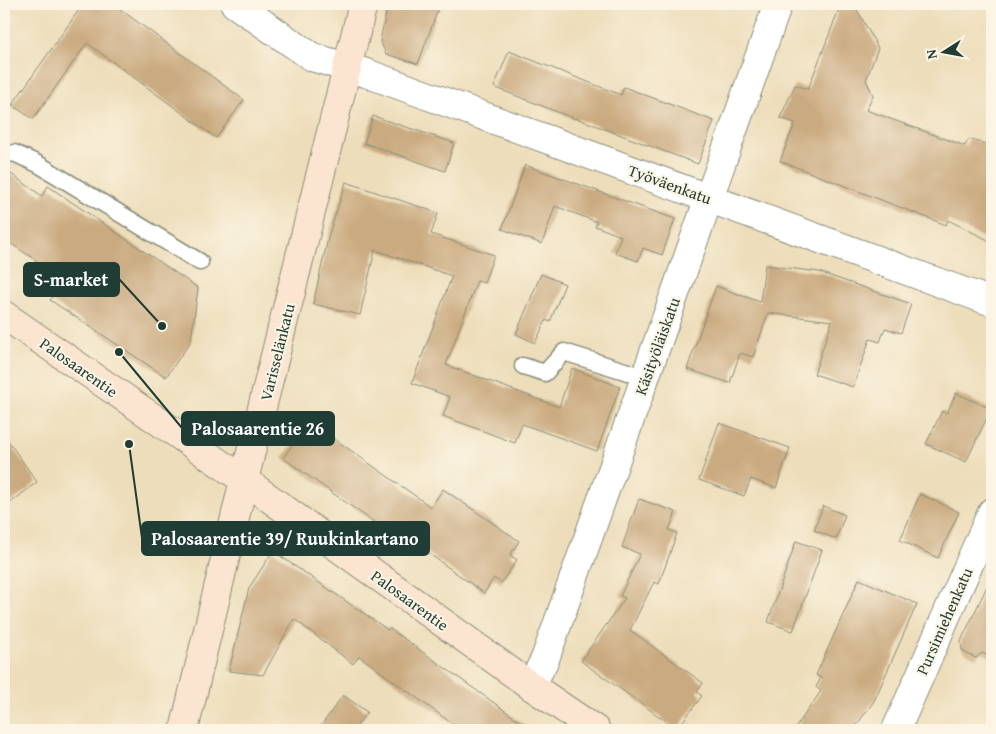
<svg xmlns="http://www.w3.org/2000/svg" width="996" height="734" font-family="'Gentium Book Plus',serif">
<style>
.building{fill:#caaa80}
.lines{fill:none;stroke-linecap:round;stroke-linejoin:round}
.lane-casing{stroke:#868d77;stroke-width:19}
.street-casing{stroke:#868d77;stroke-width:30}
.secondary-casing{stroke:#868d77;stroke-width:30}
.lane{stroke:#fff;stroke-width:16}
.street{stroke:#fff;stroke-width:28}
.secondary{stroke:#fce5d0;stroke-width:28}
.labels{text-anchor:middle;stroke-width:4;stroke-linejoin:round;paint-order:stroke}
.street-label{font-size:16px;fill:#1f3d34;stroke:#fcf5e5}
.leader{fill:none;stroke:#1f3d34;stroke-width:2}
.callout-dot{fill:#1f3d34;stroke:#fcf5e5;stroke-width:2}
.callout{fill:#1f3d34;stroke:#1f3d34;stroke-width:2}
.callout-label{font-size:18px;text-anchor:middle;font-weight:bold;fill:#fff}
</style>
<rect width="100%" height="100%" fill="#fcf5e5"/>
<filter id="ink" filterUnits="userSpaceOnUse"><feTurbulence type="fractalNoise" baseFrequency=".02" numOctaves="2"/><feDisplacementMap in="SourceGraphic" scale="10" xChannelSelector="R" yChannelSelector="G"/><feConvolveMatrix kernelMatrix="1 2 1 2 8 2 1 2 1" color-interpolation-filters="sRGB"/></filter>
<filter id="wash" filterUnits="userSpaceOnUse"><feTurbulence type="fractalNoise" baseFrequency=".0096" numOctaves="4" result="noise"/><feDisplacementMap in="SourceGraphic" scale="20" xChannelSelector="R" yChannelSelector="G"/><feGaussianBlur stdDeviation="1.12" result="paint"/><feColorMatrix in="noise" values="0 0 0 0 0 0 0 0 0 0 0 0 0 0 0 0 0 1.4 0 .05"/><feComposite in="paint" operator="in"/></filter>
<g filter="url(#wash)">
<rect width="100%" height="100%" fill="#edddba"/>
<g id="blocks">
<g class="building">
<path d="M 83,4 L 113,4 L 244,100 L 216,138 L 87,43 L 33,119 L 12,105 Z"/>
<path d="M 388,4 L 440,4 L 418,64 L 386,54 L 380,41 Z"/>
<path d="M 841,4 L 854,4 L 878,48 L 866,80 L 873,95 L 866,110 L 965,146 L 969,139 L 992,146 L 992,242 L 948,220 L 946,225 L 780,161 L 795,123 L 780,118 L 795,85 L 808,89 Z"/>
<path d="M 509,51 L 621,95 L 624,87 L 714,121 L 698,164 L 576,118 L 575,119 L 494,87 Z"/>
<path d="M 373,116 L 454,143 L 445,171 L 364,143 Z"/>
<path d="M 525,165 L 675,219 L 662,255 L 643,248 L 638,261 L 615,253 L 621,236 L 595,226 L 597,222 L 555,206 L 542,244 L 502,229 Z"/>
<path d="M 4,169 L 42,196 L 48,186 L 198,288 L 191,341 L 166,377 L 50,300 L 66,280 L 4,239 Z"/>
<path d="M 346,182 L 438,213 L 431,234 L 494,255 L 484,283 L 477,281 L 446,365 L 559,407 L 572,368 L 620,387 L 597,451 L 522,424 L 515,443 L 443,416 L 450,397 L 412,383 L 452,276 L 375,250 L 360,315 L 313,304 L 329,234 Z"/>
<path d="M 765,265 L 819,272 L 911,304 L 901,333 L 885,328 L 880,342 L 870,339 L 853,387 L 814,374 L 832,321 L 768,313 L 753,357 L 740,353 L 730,383 L 687,369 L 716,286 L 760,302 Z"/>
<path d="M 541,274 L 565,284 L 550,322 L 546,320 L 535,343 L 516,334 Z"/>
<path d="M 956,393 L 991,409 L 966,462 L 926,444 L 942,411 L 947,413 Z"/>
<path d="M 309,421 L 431,507 L 443,489 L 519,541 L 510,555 L 517,560 L 501,583 L 494,578 L 484,593 L 403,535 L 399,540 L 283,458 Z"/>
<path d="M 719,423 L 790,448 L 776,488 L 751,479 L 744,496 L 699,480 Z"/>
<path d="M 4,435 L 37,482 L 4,508 Z"/>
<path d="M 920,494 L 959,512 L 938,558 L 900,540 Z"/>
<path d="M 639,499 L 676,512 L 669,530 L 677,533 L 659,584 L 654,582 L 630,630 L 703,683 L 697,692 L 702,696 L 677,729 L 581,661 L 625,598 L 620,596 L 640,554 L 622,547 Z"/>
<path d="M 823,506 L 845,515 L 836,539 L 814,530 Z"/>
<path d="M 796,541 L 822,550 L 793,631 L 768,622 Z"/>
<path d="M 273,551 L 388,630 L 389,628 L 532,730 L 461,730 L 359,656 L 353,664 L 294,619 L 263,675 L 229,671 L 249,588 Z"/>
<path d="M 992,576 L 992,658 L 982,653 L 976,658 L 967,654 L 962,650 L 961,641 Z"/>
<path d="M 859,579 L 917,604 L 874,701 L 853,730 L 794,730 L 821,691 L 816,687 L 821,678 L 816,675 Z"/>
<path d="M 343,695 L 367,712 L 354,730 L 318,730 Z"/>
</g>
</g>
</g>
<g filter="url(#ink)">
<use href="#blocks" fill-opacity="0" stroke="#868d77" stroke-width="1"/>
<g class="lines">
<defs>
<g id="lane">
<path d="M 4,155 L 14,153 L 38,164 L 200,262"/>
<path d="M 523,366 L 545,373 L 564,352 L 628,372 L 645,379"/>
</g>
<g id="street">
<path d="M 235,4 L 312,57 L 366,73 L 992,302"/>
<path d="M 531,686 L 545,659 L 778,4"/>
<path d="M 896,730 L 992,512"/>
</g>
<g id="secondary">
<path d="M 4,315 L 244,480 L 531,686 L 596,730"/>
<path d="M 184,730 L 244,480 L 363,4"/>
</g>
</defs>
<use href="#lane" class="lane-casing"/>
<use href="#street" class="street-casing"/>
<use href="#secondary" class="secondary-casing"/>
<use href="#lane" class="lane"/>
<use href="#street" class="street"/>
<use href="#secondary" class="secondary"/>
</g>
</g>
<g class="labels">
<g class="street-label">
<text transform="translate(670 184) rotate(20)" y="6">Työväenkatu</text>
<text transform="translate(657 346) rotate(-70)" y="6">Käsityöläiskatu</text>
<text transform="translate(277 352) rotate(-76)" y="6">Varisselänkatu</text>
<text transform="translate(79 367) rotate(35)" y="6">Palosaarentie</text>
<text transform="translate(410 600) rotate(36)" y="6">Palosaarentie</text>
<text transform="translate(944 621) rotate(-66)" y="6">Pursimiehenkatu</text>
</g>
</g>
<path class="leader" d="M162 326L119 279M119 352L182 428M129 444L142 538"/>
<g class="callout-dot">
<circle cx="162" cy="326" r="5"/>
<circle cx="119" cy="352" r="5"/>
<circle cx="129" cy="444" r="5"/>
</g>
<g class="callout">
<rect x="24" y="263" width="95" height="33" rx="5"/>
<rect x="182" y="412" width="152" height="33" rx="5"/>
<rect x="142" y="522" width="287" height="33" rx="5"/>
</g>
<g class="callout-label">
<text x="71" y="286">S-market</text>
<text x="258" y="435">Palosaarentie 26</text>
<text x="285" y="545">Palosaarentie 39/ Ruukinkartano</text>
</g>
<rect width="996" height="734" fill="none" stroke="#fcf5e5" stroke-width="20"/>
<g transform="translate(944 52) rotate(259)" stroke="#fcf5e5" stroke-width="4" paint-order="stroke">
<path d="M0-4L9 19L0 12L-9 19Z" fill="#1f3d34"/>
<text y="-8" font-size="14" font-weight="bold" text-anchor="middle" fill="#1f3d34">N</text>
</g>
</svg>
